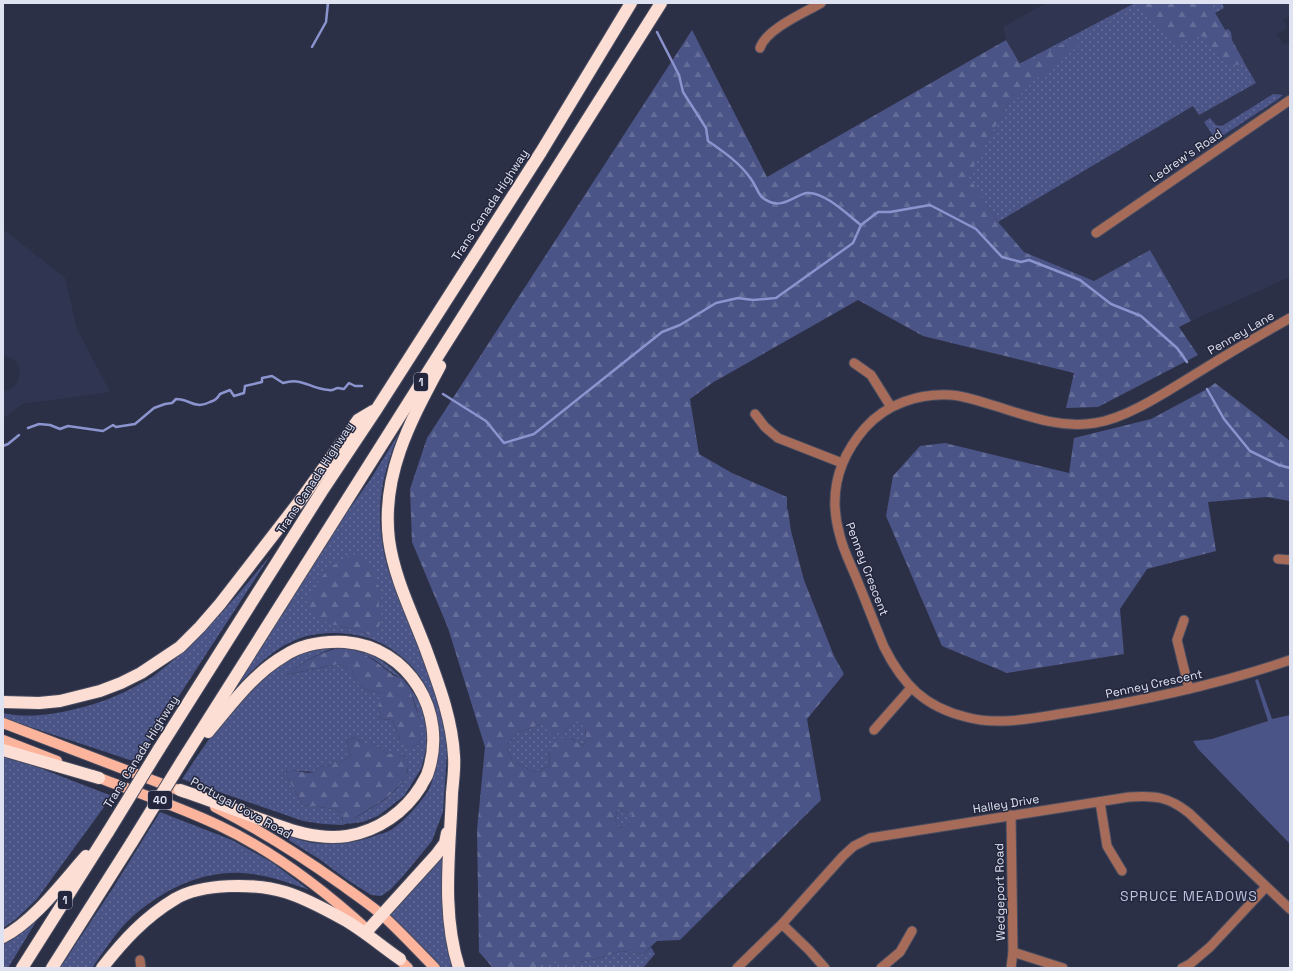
<svg xmlns="http://www.w3.org/2000/svg" width="1293" height="971" font-family="'Space Grotesk',sans-serif">
<style>
.built{fill:#303552}
.grass{fill:url(#grass-dots);fill-rule:evenodd}
.forest{fill:url(#forest-firs);fill-rule:evenodd}
.green{fill:#4b5486}
.lines{fill:none;stroke-linecap:round;stroke-linejoin:round}
.stream{stroke:#8b94ce;stroke-width:2.5}
.minor-casing{stroke:#494d61;stroke-width:11}
.major-casing{stroke:#494d61;stroke-width:12}
.highway-casing{stroke:#494d61;stroke-width:14}
.minor{stroke:#a66c59;stroke-width:9}
.major{stroke:#fcb49c;stroke-width:10}
.highway{stroke:#fcded4;stroke-width:12}
.highway-bridge-casing{stroke:#494d61;stroke-width:14;stroke-linecap:butt}
.highway-bridge{stroke:#fcded4;stroke-width:12}
.labels{text-anchor:middle;stroke-width:3;stroke-linejoin:round;paint-order:stroke}
.shield{fill:#23263c;stroke:#a7aabb;stroke-width:1}
.shield-label{font-size:11px;font-weight:bold;fill:#dfe3f1}
.street-label{font-size:12px;fill:#dfe3f1;stroke:#23263c}
.quarter-label{font-size:14px;letter-spacing:1px;fill:#bbc2dd;stroke:#23263c}
</style>
<defs>
<pattern id="grass-dots" width="8" height="8" patternUnits="userSpaceOnUse"><rect width="8" height="8" fill="#4b5486"/><path d="M2 2h.1M6 6h.1" fill="none" stroke="#646c98" stroke-width="1.8" stroke-linecap="round"/></pattern>
<pattern id="forest-firs" width="22" height="20" patternUnits="userSpaceOnUse"><rect width="22" height="20" fill="#4b5486"/><path d="M5 1l3.5 6h-7zM16 11l3.5 6h-7z" fill="#646c98"/></pattern>
</defs>
<rect width="100%" height="100%" fill="#2c3046"/>
<g class="built">
<path d="M 1046,3 L 1290,3 L 1290,15 L 1283,20 L 1288,28 L 1277,34 L 1284,45 L 1290,42 L 1290,277 L 1191,321 L 1150,250 L 1094,281 L 1024,252 L 998,222 L 1019,64 L 1006,40 L 1003,27 Z"/>
<path d="M 3,229 L 65,278 L 77,329 L 110,392 L 22,404 L 3,419 L 3,392 L 11,389 L 16,384 L 19,377 L 20,370 L 18,364 L 13,359 L 3,355 Z"/>
</g>
<g class="grass">
<path d="M 1135,3 L 1222,3 L 1224,8 L 1215,13 L 1256,83 L 1199,115 L 1193,106 L 998,222 L 967,176 L 1009,102 L 1019,64 Z"/>
<path d="M 1273,94 L 1283,95 L 1277,100 L 1216,140 L 1204,122 L 1210,118 L 1216,125 L 1222,126 Z"/>
<path d="M 399,433 C 379,481 374,518 388,569 L 440,703 L 445,727 L 447,754 L 443,812 L 432,841 L 404,875 L 390,890 L 381,896 L 371,895 L 346,879 L 319,859 L 258,821 C 274,829 296,841 314,843 C 336,845 356,843 377,835 C 381,834 387,832 391,830 C 405,820 419,805 428,791 C 434,781 435,766 437,755 C 439,735 437,715 430,696 C 419,665 387,640 356,635 C 298,626 273,649 235,688 L 333,532 L 370,480 ZM 379,590 L 379,605 L 369,635 L 354,629 L 334,625 Z"/>
<path d="M 270,556 L 136,762 L 3,718 L 3,713 C 27,718 52,715 75,709 C 98,704 118,696 138,685 C 144,681 151,679 156,674 C 200,642 235,598 270,556 Z"/>
<path d="M 337,645 C 363,646 385,661 403,679 C 392,674 384,667 375,660 C 366,655 356,649 347,647 C 331,644 298,665 286,675 L 339,664 L 352,671 L 358,684 L 365,689 L 381,694 L 382,698 L 378,706 L 381,719 L 392,720 L 400,740 L 404,747 L 411,747 L 419,744 C 425,724 415,707 410,688 L 425,711 L 427,733 L 426,749 L 421,769 L 404,796 L 378,816 L 363,822 L 347,824 C 366,809 390,802 403,780 C 405,776 408,773 408,769 C 408,765 408,761 405,757 C 401,752 393,753 388,754 L 371,743 L 363,743 L 354,737 L 346,741 L 351,756 L 340,762 L 335,761 L 333,765 L 319,767 L 314,772 L 286,770 L 287,777 L 303,805 L 335,809 L 343,814 L 342,825 L 323,824 L 303,821 L 182,779 C 213,733 260,656 319,646 C 325,645 331,645 337,645 Z"/>
<path d="M 575,721 L 585,726 L 586,739 L 583,746 L 570,738 L 550,749 L 549,766 L 535,772 L 512,761 L 506,746 L 518,732 L 543,724 L 567,729 Z"/>
<path d="M 3,755 L 14,758 L 112,796 L 37,899 L 16,919 L 3,928 Z"/>
<path d="M 618,807 L 624,811 L 633,814 L 629,825 L 619,828 L 615,820 Z"/>
<path d="M 160,812 L 232,840 L 273,863 L 309,890 C 287,882 265,874 241,873 C 198,871 157,893 127,922 C 114,935 103,953 92,968 L 60,968 L 113,888 Z"/>
<path d="M 447,848 L 455,968 L 440,968 L 425,951 L 391,918 L 389,913 Z"/>
<path d="M 40,915 L 8,968 L 3,968 L 3,943 L 13,938 Z"/>
<path d="M 651,947 L 655,954 L 643,968 L 536,968 L 538,963 L 574,963 L 601,958 L 621,951 L 643,954 Z"/>
</g>
<g class="forest">
<path d="M 1138,3 L 1209,3 L 1225,30 L 1228,29 L 1231,32 L 1232,40 L 1244,62 C 1231,73 1211,48 1205,37 C 1196,34 1189,41 1181,43 C 1170,45 1164,30 1158,23 C 1152,16 1144,11 1138,3 Z"/>
<path d="M 692,30 L 767,177 L 1006,40 L 1020,64 L 1034,59 L 1072,39 L 1079,42 L 1080,45 L 1063,57 L 1051,70 L 1034,80 L 1016,100 L 1009,102 L 968,176 L 998,222 L 1024,252 L 1094,281 L 1150,250 L 1191,321 L 1179,327 L 1198,355 L 1098,407 L 1066,408 L 1074,373 L 923,336 L 858,300 L 712,383 L 690,399 L 699,454 L 732,473 L 787,497 L 787,509 L 788,510 L 791,531 L 804,580 L 834,656 L 844,674 L 807,719 L 821,800 L 680,940 L 657,941 L 643,954 L 621,951 L 601,958 L 574,963 L 538,963 L 536,968 L 493,968 L 479,952 L 477,830 L 485,747 L 448,628 L 412,542 L 410,489 L 427,438 ZM 575,722 L 585,726 L 586,739 L 583,746 L 570,738 L 558,738 L 550,749 L 549,766 L 535,772 L 512,761 L 506,746 L 518,732 L 543,724 L 551,736 L 567,729 ZM 618,807 L 624,811 L 632,814 L 629,825 L 619,828 L 615,820 Z"/>
<path d="M 1215,383 L 1290,441 L 1290,501 L 1267,497 L 1208,502 L 1216,551 L 1147,569 L 1120,609 L 1124,654 L 1007,673 L 942,646 L 886,516 L 893,476 L 920,446 L 945,443 L 1069,473 L 1074,438 L 1151,419 L 1207,389 Z"/>
<path d="M 353,554 L 365,559 L 374,572 L 379,590 L 379,605 L 382,620 L 377,630 L 369,635 L 354,629 L 334,625 L 315,617 L 307,607 C 310,591 321,575 334,565 C 339,560 347,557 353,554 Z"/>
<path d="M 346,647 L 362,653 L 375,661 L 393,675 L 403,679 L 410,688 L 414,703 L 421,722 L 421,736 L 419,744 L 411,747 L 404,747 L 400,740 L 392,720 L 381,719 L 378,706 L 381,698 L 381,694 L 365,689 L 358,684 L 352,671 L 339,664 L 285,675 C 304,662 322,650 346,647 Z"/>
<path d="M 354,737 L 363,743 L 371,743 L 388,754 C 395,752 403,752 407,760 C 409,765 408,772 405,777 C 391,799 378,803 358,816 C 352,820 349,824 342,825 L 343,814 L 335,809 L 303,805 L 287,777 L 286,769 L 308,773 L 314,772 L 319,767 L 333,765 L 335,761 L 340,762 L 351,756 L 346,741 Z"/>
</g>
<path class="green" d="M 1258,679 L 1272,719 L 1290,715 L 1290,844 L 1198,749 L 1193,741 L 1212,739 L 1268,721 L 1255,680 Z"/>
<g class="lines">
<g class="stream">
<path d="M 657,32 L 679,75 L 683,92 L 706,128 L 708,141 C 724,152 740,163 751,179 C 758,188 757,197 770,202 C 783,208 795,195 807,193 C 824,191 849,216 861,225"/>
<path d="M 312,47 L 326,22 L 328,3"/>
<path d="M 1207,389 L 1224,419 L 1250,451 L 1279,465 L 1290,468"/>
<path d="M 443,394 L 486,421 L 504,443 L 534,434 L 662,332 L 680,325 L 716,303 L 738,298 L 753,300 L 776,298 L 853,243 L 861,225 L 878,212 L 890,212 L 930,205 L 976,229 L 1002,257 L 1021,262 L 1029,260 L 1080,280 L 1111,304 L 1141,316 L 1177,348 L 1187,362"/>
<path d="M 28,428 L 39,424 L 50,425 L 60,429 L 68,426 L 103,431 L 113,425 L 116,427 L 135,424 L 154,408 L 165,404 L 172,403 L 176,399 C 190,399 195,410 210,402 C 215,400 217,399 220,394 L 230,390 L 234,396 L 244,393 L 245,386 L 262,382 L 262,378 L 272,376 L 283,383 C 304,377 309,389 329,390 C 333,391 335,388 338,388 C 340,388 342,389 344,389 L 349,383 L 355,386 L 362,386"/>
<path d="M 3,446 L 8,444 L 19,435"/>
</g>
<defs>
<g id="minor">
<path d="M 760,48 C 766,29 804,13 821,3"/>
<path d="M 1096,233 L 1290,100"/>
<path d="M 1290,318 C 1260,335 1231,352 1202,370 C 1172,388 1129,418 1095,423 C 1060,429 1025,415 992,405 C 979,401 965,396 951,395 C 919,393 886,404 865,428 C 837,460 828,495 840,536 C 843,549 850,563 855,575 C 865,599 874,623 884,647 C 903,685 925,707 966,717 C 998,726 1034,718 1066,713 C 1142,701 1217,685 1290,660"/>
<path d="M 854,363 L 871,375 L 891,407"/>
<path d="M 755,414 L 765,427 L 778,438 L 842,463"/>
<path d="M 1278,559 L 1290,560"/>
<path d="M 1184,620 L 1177,640 L 1189,689"/>
<path d="M 874,730 L 911,688"/>
<path d="M 1100,802 L 1107,846 L 1122,871"/>
<path d="M 1011,815 L 1013,952 L 1011,968"/>
<path d="M 782,924 L 809,950 L 825,968"/>
<path d="M 1013,952 L 1063,968"/>
<path d="M 140,960 L 141,968"/>
<path d="M 737,968 L 782,924 L 843,856 L 854,846 L 870,838 L 1129,797 C 1155,795 1169,797 1189,813 L 1290,909"/>
<path d="M 881,968 L 900,952 L 912,931"/>
<path d="M 1182,968 L 1190,964 L 1210,947 L 1266,887"/>
</g>
<g id="major">
<path d="M 3,723 L 186,793"/>
<path d="M 3,740 L 57,761"/>
<path d="M 92,775 C 135,792 178,806 220,826 C 275,852 324,890 369,931"/>
<path d="M 215,807 C 258,829 300,855 339,883 C 353,893 368,903 381,914 C 400,931 417,950 435,968"/>
<path d="M 395,955 L 408,968"/>
</g>
<g id="highway">
<path d="M 440,366 C 410,422 381,475 389,540 C 394,577 412,613 425,647 C 438,683 452,718 454,756 C 455,768 453,781 452,793 C 450,851 441,912 459,968"/>
<path d="M 3,702 L 39,703 L 60,701 L 100,691 L 121,683 L 141,673 L 180,647 L 200,627 L 220,604 L 302,498 L 358,420 L 373,411"/>
<path d="M 159,749 L 322,491 L 376,410 L 541,152 L 631,3"/>
<path d="M 3,750 L 99,778"/>
<path d="M 182,761 L 661,3"/>
<path d="M 180,790 C 204,798 228,807 252,816 C 282,827 313,841 347,836 C 378,831 405,812 421,786 C 423,781 427,777 428,772 C 448,712 409,647 345,642 C 323,641 302,644 284,656 C 253,674 231,705 208,732"/>
<path d="M 368,930 L 436,855 L 445,843 L 447,833"/>
<path d="M 3,937 C 34,921 62,883 86,856"/>
<path d="M 22,968 L 108,832"/>
<path d="M 52,968 L 132,842"/>
<path d="M 102,968 C 123,941 145,917 175,899 C 202,883 255,883 285,892 C 305,898 325,909 343,919 C 363,930 381,946 400,959"/>
</g>
</defs>
<use href="#minor" class="minor-casing"/>
<use href="#major" class="major-casing"/>
<use href="#highway" class="highway-casing"/>
<use href="#minor" class="minor"/>
<use href="#major" class="major"/>
<use href="#highway" class="highway"/>
<defs>
<g id="highway-bridge">
<path d="M 108,832 L 159,749"/>
<path d="M 132,842 L 182,761"/>
</g>
</defs>
<use href="#highway-bridge" class="highway-bridge-casing"/>
<use href="#highway-bridge" class="highway-bridge"/>
</g>
<g class="labels">
<g class="shield">
<rect x="414" y="373" width="14" height="18" rx="3"/>
<rect x="148" y="791" width="24" height="18" rx="3"/>
<rect x="58" y="891" width="14" height="18" rx="3"/>
</g>
<g class="shield-label">
<text x="421" y="386">1</text>
<text x="160" y="804">40</text>
<text x="65" y="904">1</text>
</g>
<g class="street-label">
<text transform="translate(1186 156) rotate(-34)" y="4">Ledrew's Road</text>
<text transform="translate(490 205) rotate(-57)" y="4">Trans Canada Highway</text>
<text transform="translate(1241 333) rotate(-30)" y="4">Penney Lane</text>
<text transform="translate(315 478) rotate(-57)" y="4">Trans Canada Highway</text>
<text transform="translate(867 569) rotate(69)" y="4">Penney Crescent</text>
<text transform="translate(1154 684) rotate(-12)" y="4">Penney Crescent</text>
<text transform="translate(141 752) rotate(-58)" y="4">Trans Canada Highway</text>
<text transform="translate(1006 804) rotate(-9)" y="4">Halley Drive</text>
<text transform="translate(241 808) rotate(29)" y="4">Portugal Cove Road</text>
<text transform="translate(1000 892) rotate(-91)" y="4">Wedgeport Road</text>
</g>
<g class="quarter-label">
<text x="1189" y="901">SPRUCE MEADOWS</text>
</g>
</g>
<rect width="1293" height="971" fill="none" stroke="#dfe3f1" stroke-width="8"/>
</svg>
